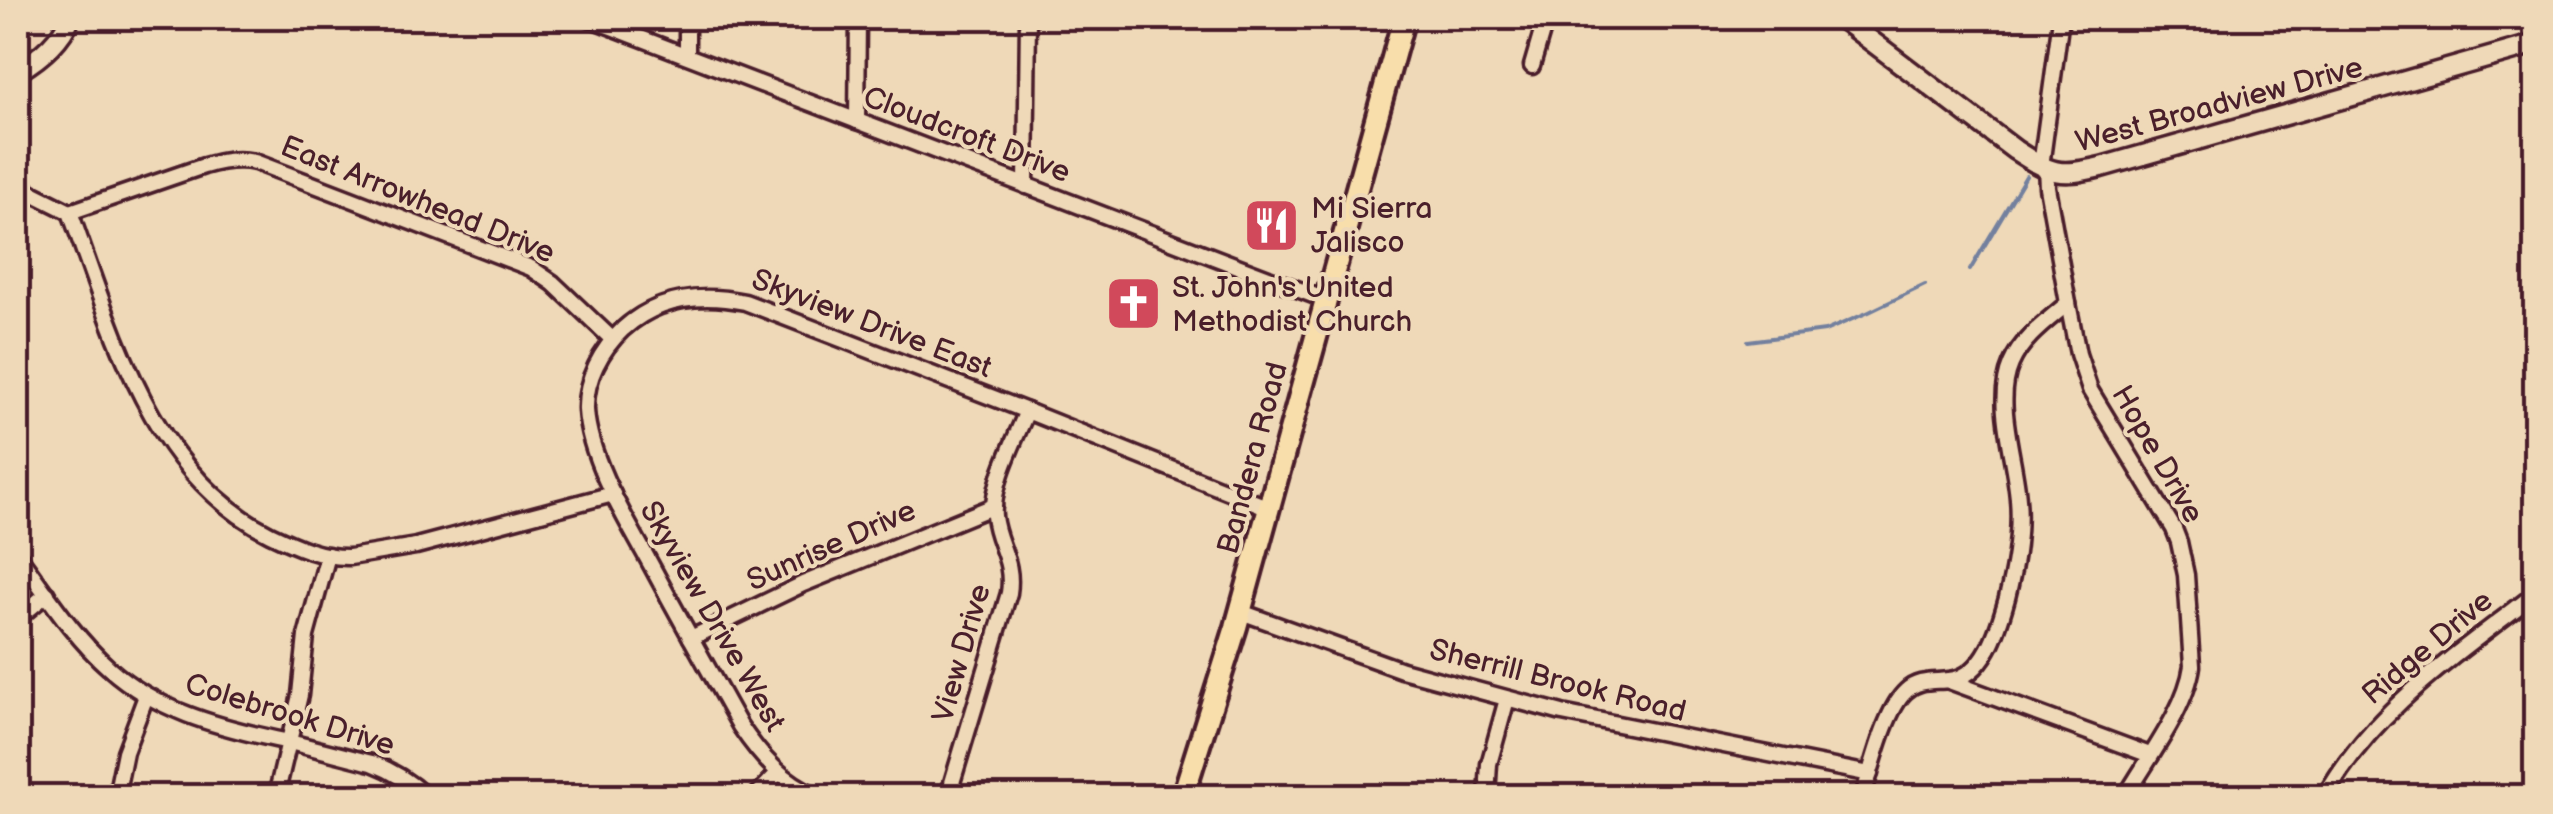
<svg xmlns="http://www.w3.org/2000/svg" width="2553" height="814" font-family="'Balsamiq Sans',sans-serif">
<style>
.built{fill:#edcdb0}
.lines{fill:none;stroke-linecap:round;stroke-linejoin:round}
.stream{stroke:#73809e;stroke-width:4}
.minor-casing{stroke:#4a1f2b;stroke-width:21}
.tertiary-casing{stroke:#4a1f2b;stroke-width:25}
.primary-casing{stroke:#4a1f2b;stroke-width:28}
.minor{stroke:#efd9b8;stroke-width:14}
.tertiary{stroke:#efd9b8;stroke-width:18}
.primary{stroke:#f8deab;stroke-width:20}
.labels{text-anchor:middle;stroke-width:8;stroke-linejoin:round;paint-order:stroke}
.street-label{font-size:30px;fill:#4a1f2b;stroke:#efd9b8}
.poi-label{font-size:30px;fill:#4a1f2b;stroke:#efd9b8;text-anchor:start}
</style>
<rect width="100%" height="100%" fill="#efd9b8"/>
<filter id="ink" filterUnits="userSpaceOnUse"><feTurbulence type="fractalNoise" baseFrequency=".01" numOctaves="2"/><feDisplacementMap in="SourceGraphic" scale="20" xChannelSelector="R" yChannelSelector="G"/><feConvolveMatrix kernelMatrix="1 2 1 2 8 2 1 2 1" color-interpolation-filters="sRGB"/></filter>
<g filter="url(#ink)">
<path class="built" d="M 18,18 L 54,18 L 35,45 L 18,55 Z"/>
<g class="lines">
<g class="stream">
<path d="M 1970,270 L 2026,176"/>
<path d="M 1748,341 L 1825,331 L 1869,312 L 1925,285"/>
</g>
<defs>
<g id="minor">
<path d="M 588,18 L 1326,300"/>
<path d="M 687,55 L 687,18"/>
<path d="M 1532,66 L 1546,18"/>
<path d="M 857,121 L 858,18"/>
<path d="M 2041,166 L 2061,18"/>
<path d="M 18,186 L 70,212"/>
<path d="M 1026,186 L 1028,18"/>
<path d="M 70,212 C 113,329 149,473 270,534 C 295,546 321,558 350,557 L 416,546 L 613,494"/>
<path d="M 70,212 L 204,166 C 221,161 237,158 255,162 L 531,268 L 553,283 L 612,339"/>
<path d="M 2068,303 L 2078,354 L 2090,390 L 2174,529 L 2179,542 L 2186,575 L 2192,666 C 2186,709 2148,758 2126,796"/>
<path d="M 18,555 C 46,593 73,636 109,668 C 156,710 215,726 275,739 C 308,746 340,755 372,763 C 393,771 409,781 425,796"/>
<path d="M 1241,612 L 1402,670 L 1562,713 L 1870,774"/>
<path d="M 18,618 L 47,594"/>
<path d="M 691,638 L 803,584 L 994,506"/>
<path d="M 1949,681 L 2150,755"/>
<path d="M 116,796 L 125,752 L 146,696"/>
<path d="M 276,796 L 300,695 L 306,636 L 328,555"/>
<path d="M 756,796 L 778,773"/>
<path d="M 817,796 C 782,781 761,757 740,726 C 710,672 680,619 651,565 C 627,521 589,460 586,410 C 585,379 601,350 623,329 C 657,298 701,293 745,302 L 1027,411 L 1269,508"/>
<path d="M 948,796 L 1009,593 C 1014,560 997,545 994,516 C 991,485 1015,440 1027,411"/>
<path d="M 1487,796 L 1489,764 L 1507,699"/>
<path d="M 1863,796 C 1872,768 1885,710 1906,691 C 1918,679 1934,682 1949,680 C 1985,677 1999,627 2007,598 C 2015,566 2021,532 2018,499 C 2015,457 1994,403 2011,364 C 2022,338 2047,321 2068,303 L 2047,187 L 2046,168"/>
<path d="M 2325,796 C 2373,709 2458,654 2536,593"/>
</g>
<g id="tertiary">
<path d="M 1841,18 L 2015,150 C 2052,174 2058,177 2101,167 L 2536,44"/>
<path d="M 18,71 C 40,58 60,42 70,18"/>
</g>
<path id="primary" d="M 1183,796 L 1236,627 L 1404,18"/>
</defs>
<use href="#minor" class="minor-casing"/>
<use href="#tertiary" class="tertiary-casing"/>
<use href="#primary" class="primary-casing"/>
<use href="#minor" class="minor"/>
<use href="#tertiary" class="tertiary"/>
<use href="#primary" class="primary"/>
</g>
</g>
<defs>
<symbol id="restaurant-square" viewBox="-11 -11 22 22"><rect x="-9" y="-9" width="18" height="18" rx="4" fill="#d1495b" stroke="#efd9b8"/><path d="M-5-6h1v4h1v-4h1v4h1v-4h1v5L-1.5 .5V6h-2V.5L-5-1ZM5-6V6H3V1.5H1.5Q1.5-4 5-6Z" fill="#fff"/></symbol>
<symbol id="church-square" viewBox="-11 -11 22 22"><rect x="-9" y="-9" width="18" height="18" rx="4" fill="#d1495b" stroke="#efd9b8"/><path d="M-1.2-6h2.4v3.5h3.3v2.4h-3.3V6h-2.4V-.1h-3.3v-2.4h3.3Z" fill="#fff"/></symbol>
</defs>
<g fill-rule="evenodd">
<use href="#restaurant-square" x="1240" y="194" width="63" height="63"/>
<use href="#church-square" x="1102" y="272" width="63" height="63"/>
</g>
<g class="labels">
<g class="street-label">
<text transform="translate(2219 104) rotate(-15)" y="10">West Broadview Drive</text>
<text transform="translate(967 134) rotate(21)" y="10">Cloudcroft Drive</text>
<text transform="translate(418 199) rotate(22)" y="10">East Arrowhead Drive</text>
<text transform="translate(872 323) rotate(21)" y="10">Skyview Drive East</text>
<text transform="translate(2158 454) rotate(60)" y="10">Hope Drive</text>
<text transform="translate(1252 458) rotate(-75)" y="10">Bandera Road</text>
<text transform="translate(831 545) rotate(-24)" y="10">Sunrise Drive</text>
<text transform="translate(713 616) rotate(60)" y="10">Skyview Drive West</text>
<text transform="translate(2427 647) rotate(-40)" y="10">Ridge Drive</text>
<text transform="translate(961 653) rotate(-74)" y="10">View Drive</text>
<text transform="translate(1558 680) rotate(14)" y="10">Sherrill Brook Road</text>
<text transform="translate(290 714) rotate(17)" y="10">Colebrook Drive</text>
</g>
<g class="poi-label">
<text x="1311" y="218">Mi Sierra<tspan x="1311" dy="34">Jalisco</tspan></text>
<text x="1172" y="297">St. John's United<tspan x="1172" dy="34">Methodist Church</tspan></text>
</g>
</g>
<rect width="2553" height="814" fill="none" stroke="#efd9b8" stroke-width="60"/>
<rect x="30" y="30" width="2493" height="754" fill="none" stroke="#4a1f2b" stroke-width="4" filter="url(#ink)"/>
</svg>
